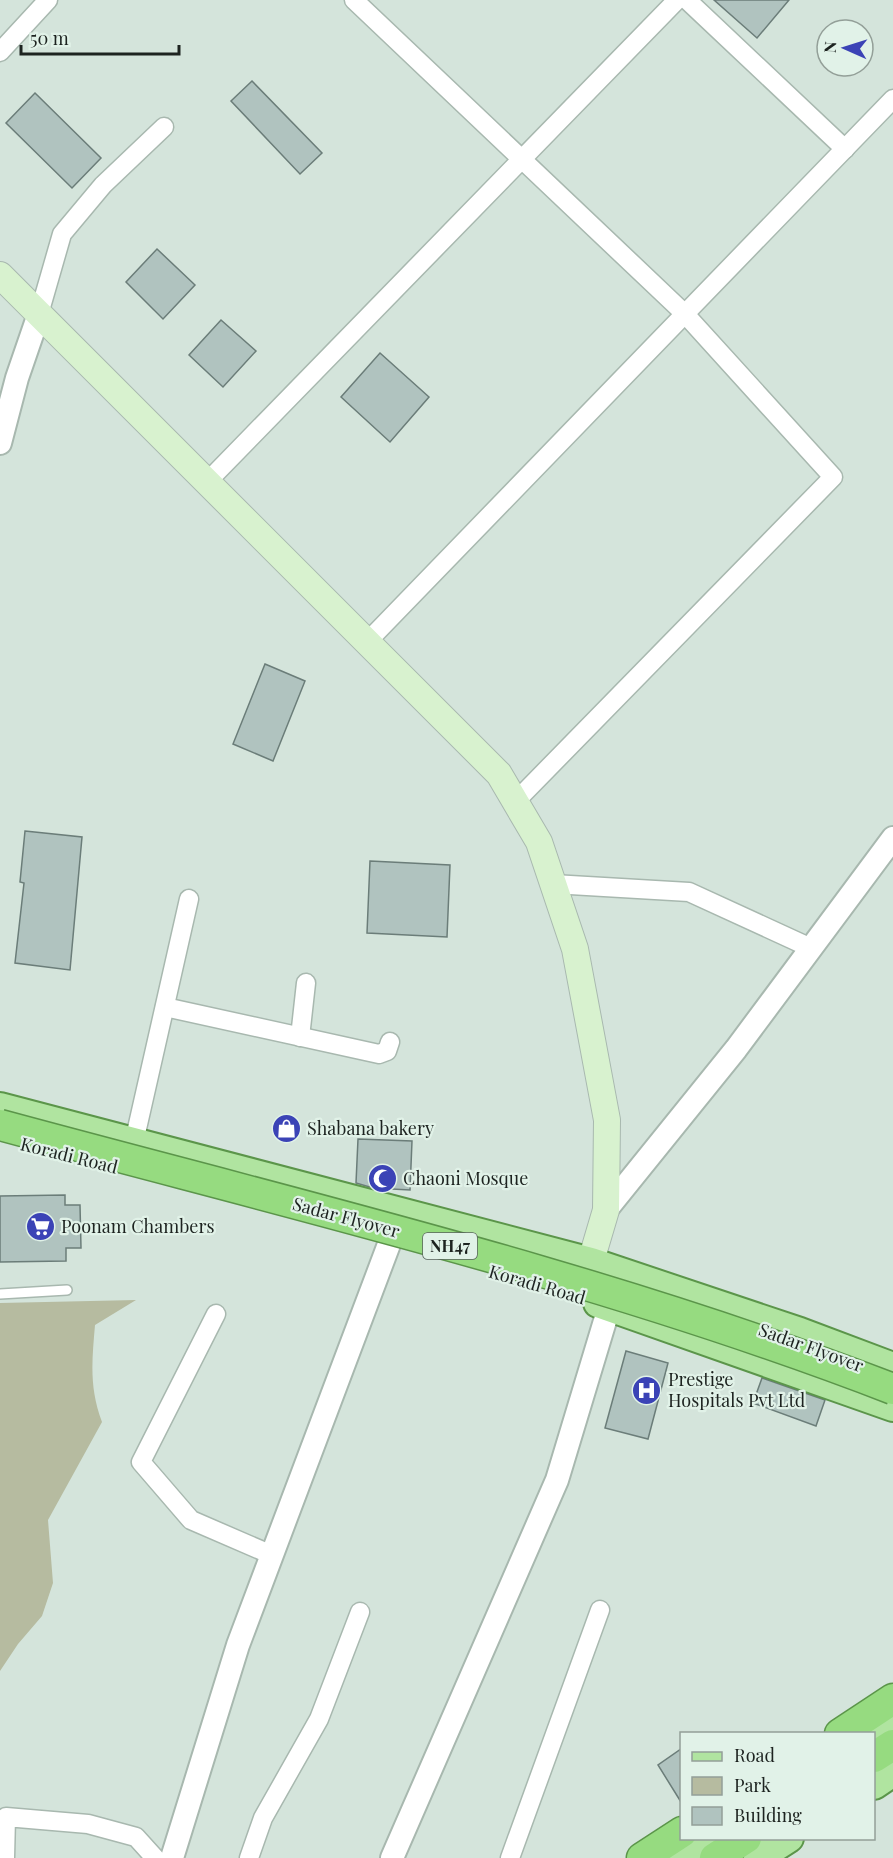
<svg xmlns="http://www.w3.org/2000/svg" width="893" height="1858" font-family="'Playfair Display',serif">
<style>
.green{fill:#b6bba0}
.building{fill:#b0c3bf;stroke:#6b7d79;stroke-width:1.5}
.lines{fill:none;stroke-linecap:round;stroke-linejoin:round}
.service-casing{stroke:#a8b8af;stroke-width:12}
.minor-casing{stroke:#a8b8af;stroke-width:21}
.tertiary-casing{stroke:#a8b8af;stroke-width:26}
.secondary-casing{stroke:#a8b8af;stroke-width:28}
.primary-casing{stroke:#5b954a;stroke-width:32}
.trunk-casing{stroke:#5b954a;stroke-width:33}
.service{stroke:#fff;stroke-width:9}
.minor{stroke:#fff;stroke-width:18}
.tertiary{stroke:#fff;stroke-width:22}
.secondary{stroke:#d8f2cf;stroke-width:26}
.primary{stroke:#b0e4a0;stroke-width:28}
.trunk{stroke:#96db80;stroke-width:30}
.trunk-bridge-casing{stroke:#5b954a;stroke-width:33;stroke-linecap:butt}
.trunk-bridge{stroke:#96db80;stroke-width:30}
.labels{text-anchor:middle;stroke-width:4.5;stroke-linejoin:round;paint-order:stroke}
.shield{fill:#e1f2e8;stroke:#58615c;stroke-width:1.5}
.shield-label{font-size:16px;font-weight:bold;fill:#1d2320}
.poi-label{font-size:18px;fill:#1d2320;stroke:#e1f2e8;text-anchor:start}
.street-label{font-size:18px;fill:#1d2320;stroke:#e1f2e8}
</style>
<rect width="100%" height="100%" fill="#d4e4db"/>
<path class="green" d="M 136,1300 L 95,1325 C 92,1361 89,1387 102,1422 L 48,1520 L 53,1583 L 42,1616 L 18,1644 L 0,1671 L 0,1303 Z"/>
<g class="building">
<path d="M 714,0 L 789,0 L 757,38 Z"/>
<path d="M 252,81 L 322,153 L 300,174 L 231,101 Z"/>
<path d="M 35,93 L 101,158 L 72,188 L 6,123 Z"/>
<path d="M 157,249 L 195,285 L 163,319 L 126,282 Z"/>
<path d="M 221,320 L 256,351 L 223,387 L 189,355 Z"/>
<path d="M 380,353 L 429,397 L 390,442 L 341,397 Z"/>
<path d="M 265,664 L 305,681 L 273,761 L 233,744 Z"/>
<path d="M 25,831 L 82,837 L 70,970 L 15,963 L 24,883 L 20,882 Z"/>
<path d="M 370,861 L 450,865 L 447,937 L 367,933 Z"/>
<path d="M 358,1139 L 412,1141 L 410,1190 L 373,1188 L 356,1183 Z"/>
<path d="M 65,1195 L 65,1205 L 80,1205 L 81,1248 L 66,1248 L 66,1261 L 0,1262 L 0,1196 Z"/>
<path d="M 626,1351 L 668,1363 L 648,1439 L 605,1428 Z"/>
<path d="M 762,1378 L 825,1400 L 816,1426 L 753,1403 Z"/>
<path d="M 681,1749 L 681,1802 L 658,1765 Z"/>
</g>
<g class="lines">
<defs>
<path id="service" d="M 0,1294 L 67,1290"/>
<g id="minor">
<path d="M 354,0 L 685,314 L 833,477 L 515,802"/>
<path d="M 687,0 L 845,149"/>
<path d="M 0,52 L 48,0"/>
<path d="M 39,314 L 62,234 L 103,185 L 164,127"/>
<path d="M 207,482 L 677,0"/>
<path d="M 367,642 L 893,99"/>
<path d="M 553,884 L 689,892 L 811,948"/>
<path d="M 165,1007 L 379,1054 L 387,1051 L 390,1042"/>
<path d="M 300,1037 L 306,983"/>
<path d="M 134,1142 L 189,899"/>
<path d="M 216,1314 L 141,1462 L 191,1520 L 272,1555"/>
<path d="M 5,1858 L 6,1817 L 88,1824 L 136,1837 L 155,1858"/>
<path d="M 249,1858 L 263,1818 L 319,1719 L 360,1612"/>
<path d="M 510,1858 L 600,1610"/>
</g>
<g id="tertiary">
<path d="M 0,443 L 17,378 L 39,314"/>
<path d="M 606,1210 L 736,1049 L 893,838"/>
<path d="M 172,1858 L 238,1645 L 400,1215"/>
<path d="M 392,1858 L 557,1480 L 614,1291"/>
</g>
<path id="secondary" d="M 0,275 L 499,774 L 539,842 L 575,949 L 607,1120 L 606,1210 L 585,1281"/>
<g id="primary">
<path d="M 0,1107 L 591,1262 L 800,1332 L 893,1367"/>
<path d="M 598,1303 L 893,1407"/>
<path d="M 870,1734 L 893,1719"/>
<path d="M 874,1785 L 893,1772"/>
<path d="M 674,1858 L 705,1838"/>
<path d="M 758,1858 L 789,1838"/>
</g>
<g id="trunk">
<path d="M 840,1734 L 893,1699"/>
<path d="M 874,1757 L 893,1745"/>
<path d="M 642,1858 L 682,1832"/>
<path d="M 715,1858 L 746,1838"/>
</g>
</defs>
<use href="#service" class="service-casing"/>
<use href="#minor" class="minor-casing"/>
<use href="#tertiary" class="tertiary-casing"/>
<use href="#secondary" class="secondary-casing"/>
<use href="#primary" class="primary-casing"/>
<use href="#trunk" class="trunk-casing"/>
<use href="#service" class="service"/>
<use href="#minor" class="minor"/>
<use href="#tertiary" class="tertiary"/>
<use href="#secondary" class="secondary"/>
<use href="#primary" class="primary"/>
<use href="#trunk" class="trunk"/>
<defs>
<path id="trunk-bridge" d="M 0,1125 C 299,1206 603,1277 893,1389"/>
</defs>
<use href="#trunk-bridge" class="trunk-bridge-casing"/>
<use href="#trunk-bridge" class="trunk-bridge"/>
</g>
<defs>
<symbol id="shop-disc" viewBox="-11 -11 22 22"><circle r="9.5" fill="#3b43b6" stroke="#e1f2e8"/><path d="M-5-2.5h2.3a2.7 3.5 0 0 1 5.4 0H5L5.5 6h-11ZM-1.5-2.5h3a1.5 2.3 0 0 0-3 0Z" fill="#fff"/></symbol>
<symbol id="mosque-disc" viewBox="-11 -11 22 22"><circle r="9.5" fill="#3b43b6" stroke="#e1f2e8"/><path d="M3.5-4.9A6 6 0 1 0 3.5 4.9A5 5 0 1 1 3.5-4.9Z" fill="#fff"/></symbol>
<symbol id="supermarket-disc" viewBox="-11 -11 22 22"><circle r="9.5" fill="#3b43b6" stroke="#e1f2e8"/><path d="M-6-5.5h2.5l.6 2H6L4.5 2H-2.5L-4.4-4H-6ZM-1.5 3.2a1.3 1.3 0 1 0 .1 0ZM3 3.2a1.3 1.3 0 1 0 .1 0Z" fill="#fff"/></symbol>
<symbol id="hospital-disc" viewBox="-11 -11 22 22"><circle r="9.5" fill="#3b43b6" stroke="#e1f2e8"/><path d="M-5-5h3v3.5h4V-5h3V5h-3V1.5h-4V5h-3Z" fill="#fff"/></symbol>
</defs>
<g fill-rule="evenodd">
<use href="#shop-disc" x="270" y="1112" width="33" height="33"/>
<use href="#mosque-disc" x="366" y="1162" width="33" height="33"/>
<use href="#supermarket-disc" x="24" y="1210" width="33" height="33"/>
<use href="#hospital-disc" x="630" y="1374" width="33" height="33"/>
</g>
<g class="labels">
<rect class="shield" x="423" y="1233" width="54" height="26" rx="4.5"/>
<g class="shield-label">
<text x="450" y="1252">NH47</text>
</g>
<g class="poi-label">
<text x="307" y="1135">Shabana bakery</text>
<text x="403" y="1185">Chaoni Mosque</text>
<text x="61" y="1233">Poonam Chambers</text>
<text x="668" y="1386">Prestige<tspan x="668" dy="21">Hospitals Pvt Ltd</tspan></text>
</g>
<g class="street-label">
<text transform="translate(69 1156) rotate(14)" y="6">Koradi Road</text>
<text transform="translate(346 1218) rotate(15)" y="6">Sadar Flyover</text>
<text transform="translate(537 1285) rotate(16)" y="6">Koradi Road</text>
<text transform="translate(811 1348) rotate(20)" y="6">Sadar Flyover</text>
</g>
</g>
<rect x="680" y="1732" width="195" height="108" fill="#e1f2e8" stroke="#939f98" stroke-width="1.5"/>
<rect x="692" y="1752" width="30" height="9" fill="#b0e4a0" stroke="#939f98" stroke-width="1.5"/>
<text x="734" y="1762" font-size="18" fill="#1d2320">Road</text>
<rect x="692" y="1777" width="30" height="18" fill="#b6bba0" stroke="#939f98" stroke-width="1.5"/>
<text x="734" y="1792" font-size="18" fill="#1d2320">Park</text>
<rect x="692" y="1807" width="30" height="18" fill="#b0c3bf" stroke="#939f98" stroke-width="1.5"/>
<text x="734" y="1822" font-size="18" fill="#1d2320">Building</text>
<g transform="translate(845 48) rotate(273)"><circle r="28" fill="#e1f2e8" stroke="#939f98" stroke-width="1.5"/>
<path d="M0-4.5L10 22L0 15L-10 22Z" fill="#3b43b6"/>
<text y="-9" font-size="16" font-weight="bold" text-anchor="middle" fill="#1d2320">N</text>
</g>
<path d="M21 45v9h158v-9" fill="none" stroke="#1d2320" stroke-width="3"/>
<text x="30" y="45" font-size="18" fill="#1d2320" stroke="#e1f2e8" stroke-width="4.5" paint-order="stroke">50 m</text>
</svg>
